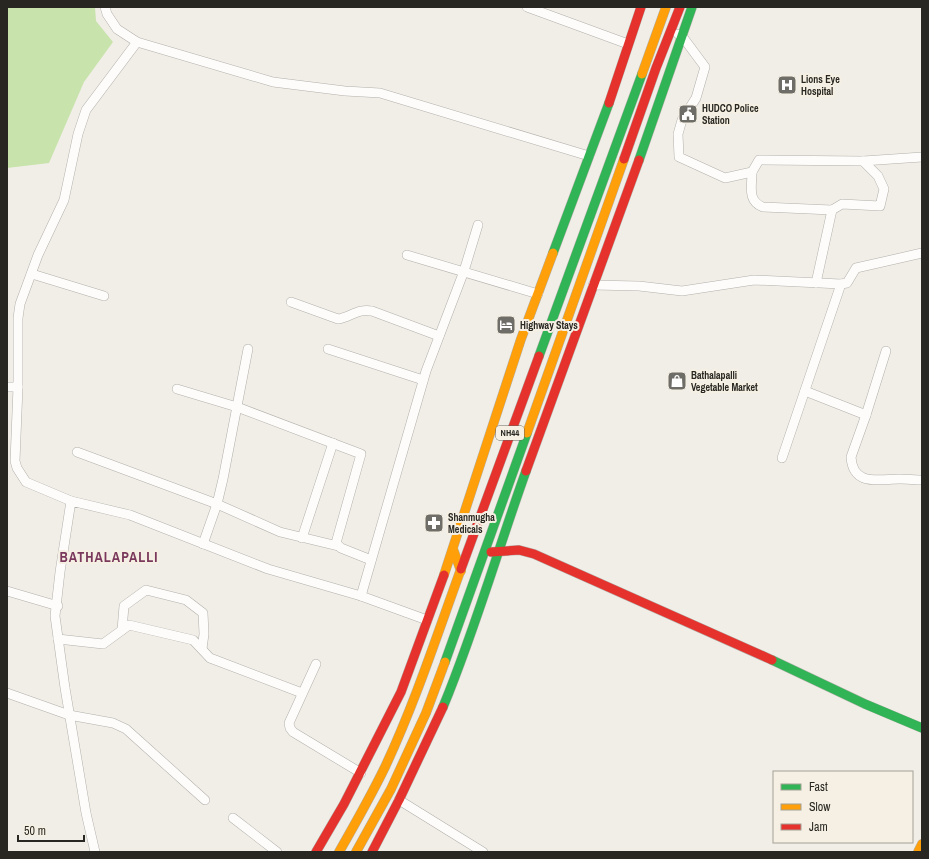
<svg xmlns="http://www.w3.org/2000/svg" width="929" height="859" font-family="'Archivo Narrow',sans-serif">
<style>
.water{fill:#c8e4ac}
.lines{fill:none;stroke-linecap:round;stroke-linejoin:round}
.street-casing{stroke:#b2b0aa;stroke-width:10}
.fast-casing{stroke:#b2b0aa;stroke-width:10}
.slow-casing{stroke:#b2b0aa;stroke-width:10}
.jam-casing{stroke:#b2b0aa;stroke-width:10}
.street{stroke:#fdfcfb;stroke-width:9}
.fast{stroke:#30b455;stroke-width:9}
.slow{stroke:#ff9f0a;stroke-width:9}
.jam{stroke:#e5322d;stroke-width:9}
.labels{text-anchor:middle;stroke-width:4;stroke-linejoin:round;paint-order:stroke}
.shield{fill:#f5f0e3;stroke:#66635c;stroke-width:1}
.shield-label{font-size:9px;font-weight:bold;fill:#292722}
.poi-label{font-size:10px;font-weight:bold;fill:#292722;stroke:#f5f0e3;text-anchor:start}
.district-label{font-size:14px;font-weight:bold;letter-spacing:1px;fill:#7a395c;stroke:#f5f0e3}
</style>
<rect width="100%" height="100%" fill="#f1eee7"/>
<path class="water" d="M 7,7 L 95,7 L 96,21 L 113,42 L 84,82 L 49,163 L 7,168 Z"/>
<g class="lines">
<defs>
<g id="street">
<path d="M 105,7 L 107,14 L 117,29 L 137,42 L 273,82 L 345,91 L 380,93 L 589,156"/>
<path d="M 527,7 L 628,44"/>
<path d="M 678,34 L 682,36 L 705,67 L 696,98 L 682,120 L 678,134 L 679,157 L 725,178 L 752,172 L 759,160 L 863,161 L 878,176 L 884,189 L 880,206 L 842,204 L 832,210 L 816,283"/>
<path d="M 863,161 L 922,157"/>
<path d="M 752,172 C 752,186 747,201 763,207 L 832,210"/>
<path d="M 407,255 L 538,294"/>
<path d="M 32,274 L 104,296"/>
<path d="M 593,285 L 639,286 L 682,291 L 754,280 L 841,284 L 847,283 L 856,268 L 922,253"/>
<path d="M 291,302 L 338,319 C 350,317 359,308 372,311 L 439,336"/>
<path d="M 328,349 L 423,380"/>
<path d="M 886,351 L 866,415 L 851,457 C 853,487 879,479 900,479 C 907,479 915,480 922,480"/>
<path d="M 7,387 L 18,387"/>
<path d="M 177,389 L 237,407 L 361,454 L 336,543 L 341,548 L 371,560"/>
<path d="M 805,391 L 866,415"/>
<path d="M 77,452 L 217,504 L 280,532 L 338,546"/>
<path d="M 782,458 L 841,284"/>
<path d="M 71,501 L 26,482 L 17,468 L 15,461 L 18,387 L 18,318 L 20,304 L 38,255 L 64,200 L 78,134 L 86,110 L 137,42"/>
<path d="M 302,538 L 333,443"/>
<path d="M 203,544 L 217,504 L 223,479 L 248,349"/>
<path d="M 7,591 L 58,606"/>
<path d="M 361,596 L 426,371 L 464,271 L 478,225"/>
<path d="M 122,630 L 124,606 L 146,590 L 186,600 L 203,613 L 204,634 L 202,649"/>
<path d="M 58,639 L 103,644 L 129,625 L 193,640 L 210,658 L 302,693"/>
<path d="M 316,664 L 289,723 L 290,728 L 293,732 L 361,773"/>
<path d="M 7,693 L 69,715 L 113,723 L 126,729 L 205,800"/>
<path d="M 399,800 L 483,852"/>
<path d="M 233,818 L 277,852"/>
<path d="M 95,852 L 86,813 L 65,688 L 55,616 L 60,572 L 71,501 L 130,515 L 268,569 L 361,596 L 427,620"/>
</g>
<g id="fast">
<path d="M 639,160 L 692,7"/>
<path d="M 553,253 L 609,103"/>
<path d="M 539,356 L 642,74"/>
<path d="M 772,660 L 865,704 L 922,728"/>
<path d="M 445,662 L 527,433"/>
<path d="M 443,707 C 475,630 498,549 526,471"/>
</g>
<g id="slow">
<path d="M 642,74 L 666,7"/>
<path d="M 527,433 L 624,159"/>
<path d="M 453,549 L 461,571"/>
<path d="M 444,575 L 521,339 L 553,253"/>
<path d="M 339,852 C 355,824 371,796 385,767 C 415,703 437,635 461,569"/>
<path d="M 356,852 L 391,789 L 426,713 L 445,662"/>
<path d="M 918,852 L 922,844"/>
</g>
<g id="jam">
<path d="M 609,103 L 641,7"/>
<path d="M 624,159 L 656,68 L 680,7"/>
<path d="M 526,471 L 639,160"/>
<path d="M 491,552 L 519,550 L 534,554 L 772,660"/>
<path d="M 461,569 L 539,356"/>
<path d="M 316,852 L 344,804 L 401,692 L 444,575"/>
<path d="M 372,852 L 399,800 L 443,707"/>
</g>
</defs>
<use href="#street" class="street-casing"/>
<use href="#fast" class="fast-casing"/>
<use href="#slow" class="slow-casing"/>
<use href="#jam" class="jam-casing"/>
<use href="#street" class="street"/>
<use href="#fast" class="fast"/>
<use href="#slow" class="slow"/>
<use href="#jam" class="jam"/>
</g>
<defs>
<symbol id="hospital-square" viewBox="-11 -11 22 22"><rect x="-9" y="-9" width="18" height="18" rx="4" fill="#6f6d67" stroke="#f5f0e3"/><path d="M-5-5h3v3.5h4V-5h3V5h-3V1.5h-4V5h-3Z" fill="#fff"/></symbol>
<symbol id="civic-square" viewBox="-11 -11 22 22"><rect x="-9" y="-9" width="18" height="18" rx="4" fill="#6f6d67" stroke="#f5f0e3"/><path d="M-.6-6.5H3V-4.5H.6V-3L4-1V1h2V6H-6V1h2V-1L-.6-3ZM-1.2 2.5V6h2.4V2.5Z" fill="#fff"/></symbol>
<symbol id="hotel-square" viewBox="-11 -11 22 22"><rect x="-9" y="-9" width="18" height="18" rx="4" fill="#6f6d67" stroke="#f5f0e3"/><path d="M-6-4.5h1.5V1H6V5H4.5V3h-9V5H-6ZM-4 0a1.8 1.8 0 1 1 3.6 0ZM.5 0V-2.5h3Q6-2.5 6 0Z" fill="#fff"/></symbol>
<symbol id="shop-square" viewBox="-11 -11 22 22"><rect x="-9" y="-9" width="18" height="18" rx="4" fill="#6f6d67" stroke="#f5f0e3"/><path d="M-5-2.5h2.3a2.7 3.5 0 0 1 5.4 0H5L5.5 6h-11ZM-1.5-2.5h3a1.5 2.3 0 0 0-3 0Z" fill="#fff"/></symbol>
<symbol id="pharmacy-square" viewBox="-11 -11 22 22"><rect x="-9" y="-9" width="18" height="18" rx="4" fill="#6f6d67" stroke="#f5f0e3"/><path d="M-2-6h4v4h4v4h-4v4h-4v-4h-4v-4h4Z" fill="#fff"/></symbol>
</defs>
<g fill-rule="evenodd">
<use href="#hospital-square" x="776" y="74" width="22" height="22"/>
<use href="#civic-square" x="677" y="103" width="22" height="22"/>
<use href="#hotel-square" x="495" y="314" width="22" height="22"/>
<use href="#shop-square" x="666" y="370" width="22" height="22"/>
<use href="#pharmacy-square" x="423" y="512" width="22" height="22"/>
</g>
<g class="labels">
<rect class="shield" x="496" y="426" width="28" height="14" rx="3"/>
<g class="shield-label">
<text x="510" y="436">NH44</text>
</g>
<g class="poi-label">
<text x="801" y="83">Lions Eye<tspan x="801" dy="12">Hospital</tspan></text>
<text x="702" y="112">HUDCO Police<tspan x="702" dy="12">Station</tspan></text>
<text x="520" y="329">Highway Stays</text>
<text x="691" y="379">Bathalapalli<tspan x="691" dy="12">Vegetable Market</tspan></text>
<text x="448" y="521">Shanmugha<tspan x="448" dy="12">Medicals</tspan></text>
</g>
<g class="district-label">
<text x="109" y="562">BATHALAPALLI</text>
</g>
</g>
<rect width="929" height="859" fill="none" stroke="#292722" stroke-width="16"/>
<rect x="773" y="771" width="140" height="72" fill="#f5f0e3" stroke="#a3a096"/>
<rect x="781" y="784" width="20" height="6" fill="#30b455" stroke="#a3a096"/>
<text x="809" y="791" font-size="12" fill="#292722">Fast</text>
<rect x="781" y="804" width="20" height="6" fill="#ff9f0a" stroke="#a3a096"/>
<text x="809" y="811" font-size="12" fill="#292722">Slow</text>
<rect x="781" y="824" width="20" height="6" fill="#e5322d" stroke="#a3a096"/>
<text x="809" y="831" font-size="12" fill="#292722">Jam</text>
<path d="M18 835v6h66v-6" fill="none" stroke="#292722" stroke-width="2"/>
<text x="24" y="835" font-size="12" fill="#292722" stroke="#f5f0e3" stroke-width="3" paint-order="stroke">50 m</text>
</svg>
